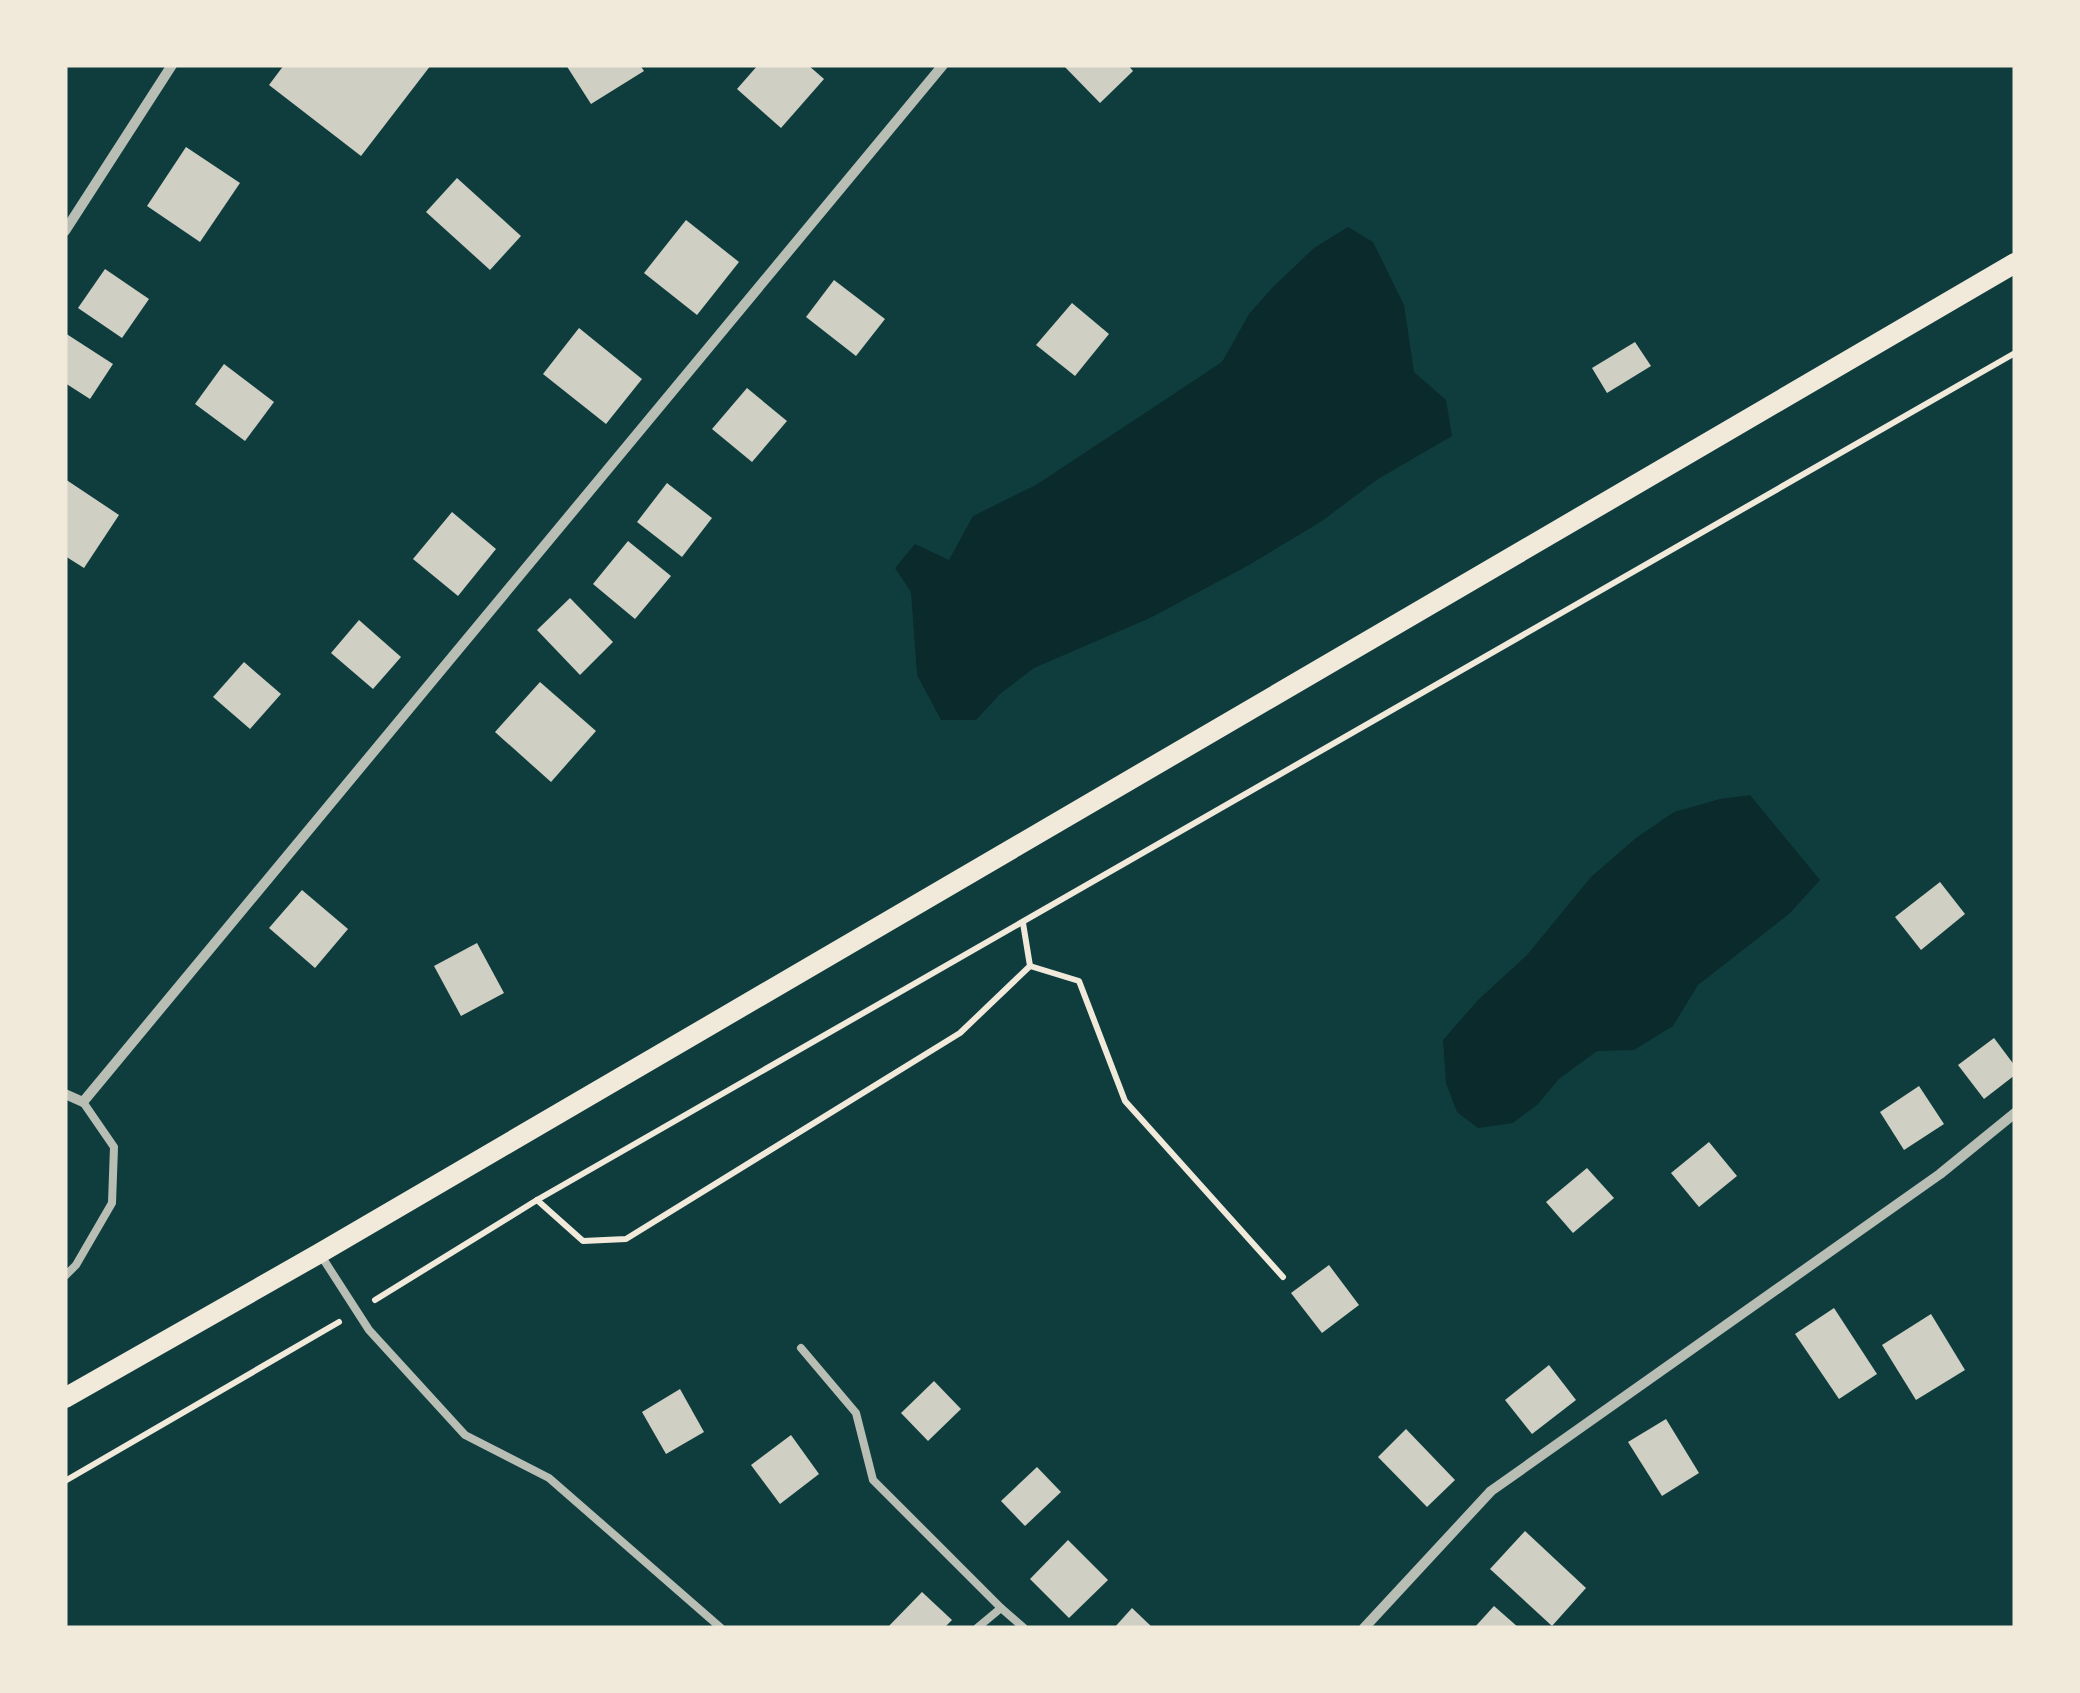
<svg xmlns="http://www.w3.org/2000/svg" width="2080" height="1693" font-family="Manrope,sans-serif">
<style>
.water{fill:#0a2a2b}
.building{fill:#cfcfc3}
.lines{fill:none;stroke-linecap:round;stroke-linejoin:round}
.path{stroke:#f1e9da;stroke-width:6}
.service{stroke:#b8beb3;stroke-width:8}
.minor{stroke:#b8beb3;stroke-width:10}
.secondary{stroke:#f1e9da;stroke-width:20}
</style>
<rect width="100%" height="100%" fill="#0f3d3e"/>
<g class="water">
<path d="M 1348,227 L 1373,242 L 1404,305 L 1414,372 L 1446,400 L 1452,436 L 1378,479 L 1322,521 L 1249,565 L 1150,618 L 1034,668 L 1000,694 L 976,720 L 941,720 L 917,675 L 911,592 L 895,568 L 915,544 L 949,560 L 973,516 L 1036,485 L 1222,362 L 1249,314 L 1273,287 L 1314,248 Z"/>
<path d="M 1750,795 L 1820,880 L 1789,914 L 1698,985 L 1673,1026 L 1634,1050 L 1597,1051 L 1559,1079 L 1538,1104 L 1513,1123 L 1478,1128 L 1457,1112 L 1446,1083 L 1443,1040 L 1478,1000 L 1527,955 L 1591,877 L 1636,838 L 1674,812 L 1720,799 Z"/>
</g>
<g class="building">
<path d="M 284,65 L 431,65 L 361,156 L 269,85 Z"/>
<path d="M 566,65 L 640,65 L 644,71 L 591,104 Z"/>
<path d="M 758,65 L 808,65 L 824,79 L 781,128 L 737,89 Z"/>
<path d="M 1063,65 L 1128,65 L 1133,71 L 1100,103 Z"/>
<path d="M 186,147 L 240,183 L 200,242 L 147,206 Z"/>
<path d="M 457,178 L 521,236 L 490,270 L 426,212 Z"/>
<path d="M 686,220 L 739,262 L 697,315 L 644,273 Z"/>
<path d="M 105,269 L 149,299 L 122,338 L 78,308 Z"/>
<path d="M 834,280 L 885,319 L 856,356 L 806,317 Z"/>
<path d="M 1072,303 L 1109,334 L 1075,376 L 1036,345 Z"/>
<path d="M 579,328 L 642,379 L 606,424 L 543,374 Z"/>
<path d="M 65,333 L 113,364 L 90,399 L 65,383 Z"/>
<path d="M 1635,342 L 1651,366 L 1607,393 L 1592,368 Z"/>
<path d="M 224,364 L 274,402 L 245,441 L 195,404 Z"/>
<path d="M 747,388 L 787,421 L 752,462 L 712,429 Z"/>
<path d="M 65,479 L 119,515 L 84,568 L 65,556 Z"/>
<path d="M 667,483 L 712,518 L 682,557 L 637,522 Z"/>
<path d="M 452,512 L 496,549 L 458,596 L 413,559 Z"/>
<path d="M 628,541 L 671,576 L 635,619 L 593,584 Z"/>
<path d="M 570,598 L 613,642 L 580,675 L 537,630 Z"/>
<path d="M 359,620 L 401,657 L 373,689 L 331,653 Z"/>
<path d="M 244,662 L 281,694 L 250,729 L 213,697 Z"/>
<path d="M 540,682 L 596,731 L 551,782 L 495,732 Z"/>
<path d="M 1940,882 L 1965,914 L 1921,950 L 1895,917 Z"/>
<path d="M 302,890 L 348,929 L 315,968 L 269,928 Z"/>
<path d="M 477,943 L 504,993 L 461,1016 L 434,966 Z"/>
<path d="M 1994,1038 L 2015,1066 L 2015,1075 L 1984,1099 L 1958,1065 Z"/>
<path d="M 1919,1086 L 1944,1124 L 1904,1150 L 1880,1112 Z"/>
<path d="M 1709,1142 L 1737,1176 L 1699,1207 L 1671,1173 Z"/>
<path d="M 1587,1168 L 1614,1198 L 1573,1233 L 1546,1202 Z"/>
<path d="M 1329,1265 L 1359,1305 L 1322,1333 L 1291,1293 Z"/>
<path d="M 1834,1308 L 1877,1374 L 1839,1399 L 1795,1334 Z"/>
<path d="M 1931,1314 L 1965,1370 L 1916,1400 L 1882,1345 Z"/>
<path d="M 1549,1365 L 1576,1400 L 1532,1434 L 1505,1400 Z"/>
<path d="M 934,1381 L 961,1409 L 928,1441 L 901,1413 Z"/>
<path d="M 680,1389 L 704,1432 L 666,1454 L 642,1412 Z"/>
<path d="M 1666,1419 L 1699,1473 L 1662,1496 L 1628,1442 Z"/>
<path d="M 1406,1429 L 1455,1480 L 1427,1507 L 1378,1457 Z"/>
<path d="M 791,1435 L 819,1474 L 780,1504 L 751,1465 Z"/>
<path d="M 1037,1467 L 1061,1492 L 1025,1526 L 1001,1501 Z"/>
<path d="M 1525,1531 L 1586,1588 L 1552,1626 L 1490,1569 Z"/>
<path d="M 1068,1540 L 1108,1580 L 1069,1618 L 1030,1579 Z"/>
<path d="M 922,1592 L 952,1620 L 944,1628 L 887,1628 Z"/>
<path d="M 1494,1606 L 1519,1628 L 1474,1628 Z"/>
<path d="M 1132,1608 L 1153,1628 L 1114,1628 Z"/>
</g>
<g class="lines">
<g class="path">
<path d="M 1030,966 L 1079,981 L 1125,1101 L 1283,1277"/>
<path d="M 537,1200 L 583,1241 L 626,1239 L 960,1033 L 1030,966 L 1023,923"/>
<path d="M 375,1300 L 537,1200 L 2015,353"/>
<path d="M 65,1481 L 339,1322"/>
</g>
<g class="service">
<path d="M 320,1254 L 369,1330 L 465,1435 L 549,1478 L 721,1628"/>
<path d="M 65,1276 L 76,1265 L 112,1203 L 114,1147 L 83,1102"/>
<path d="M 801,1348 L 856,1413 L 873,1480 L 1001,1608"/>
<path d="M 977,1628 L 1001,1608 L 1024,1628"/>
</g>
<g class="minor">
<path d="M 65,231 L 172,65"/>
<path d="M 65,1094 L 83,1102 L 943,65"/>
<path d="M 1364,1628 L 1491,1491 L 1940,1174 L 2015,1113"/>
</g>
<path class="secondary" d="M 65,1398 L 320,1253 L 2015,263"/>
</g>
<rect width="2080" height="1693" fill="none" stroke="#f1e9da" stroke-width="135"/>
</svg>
